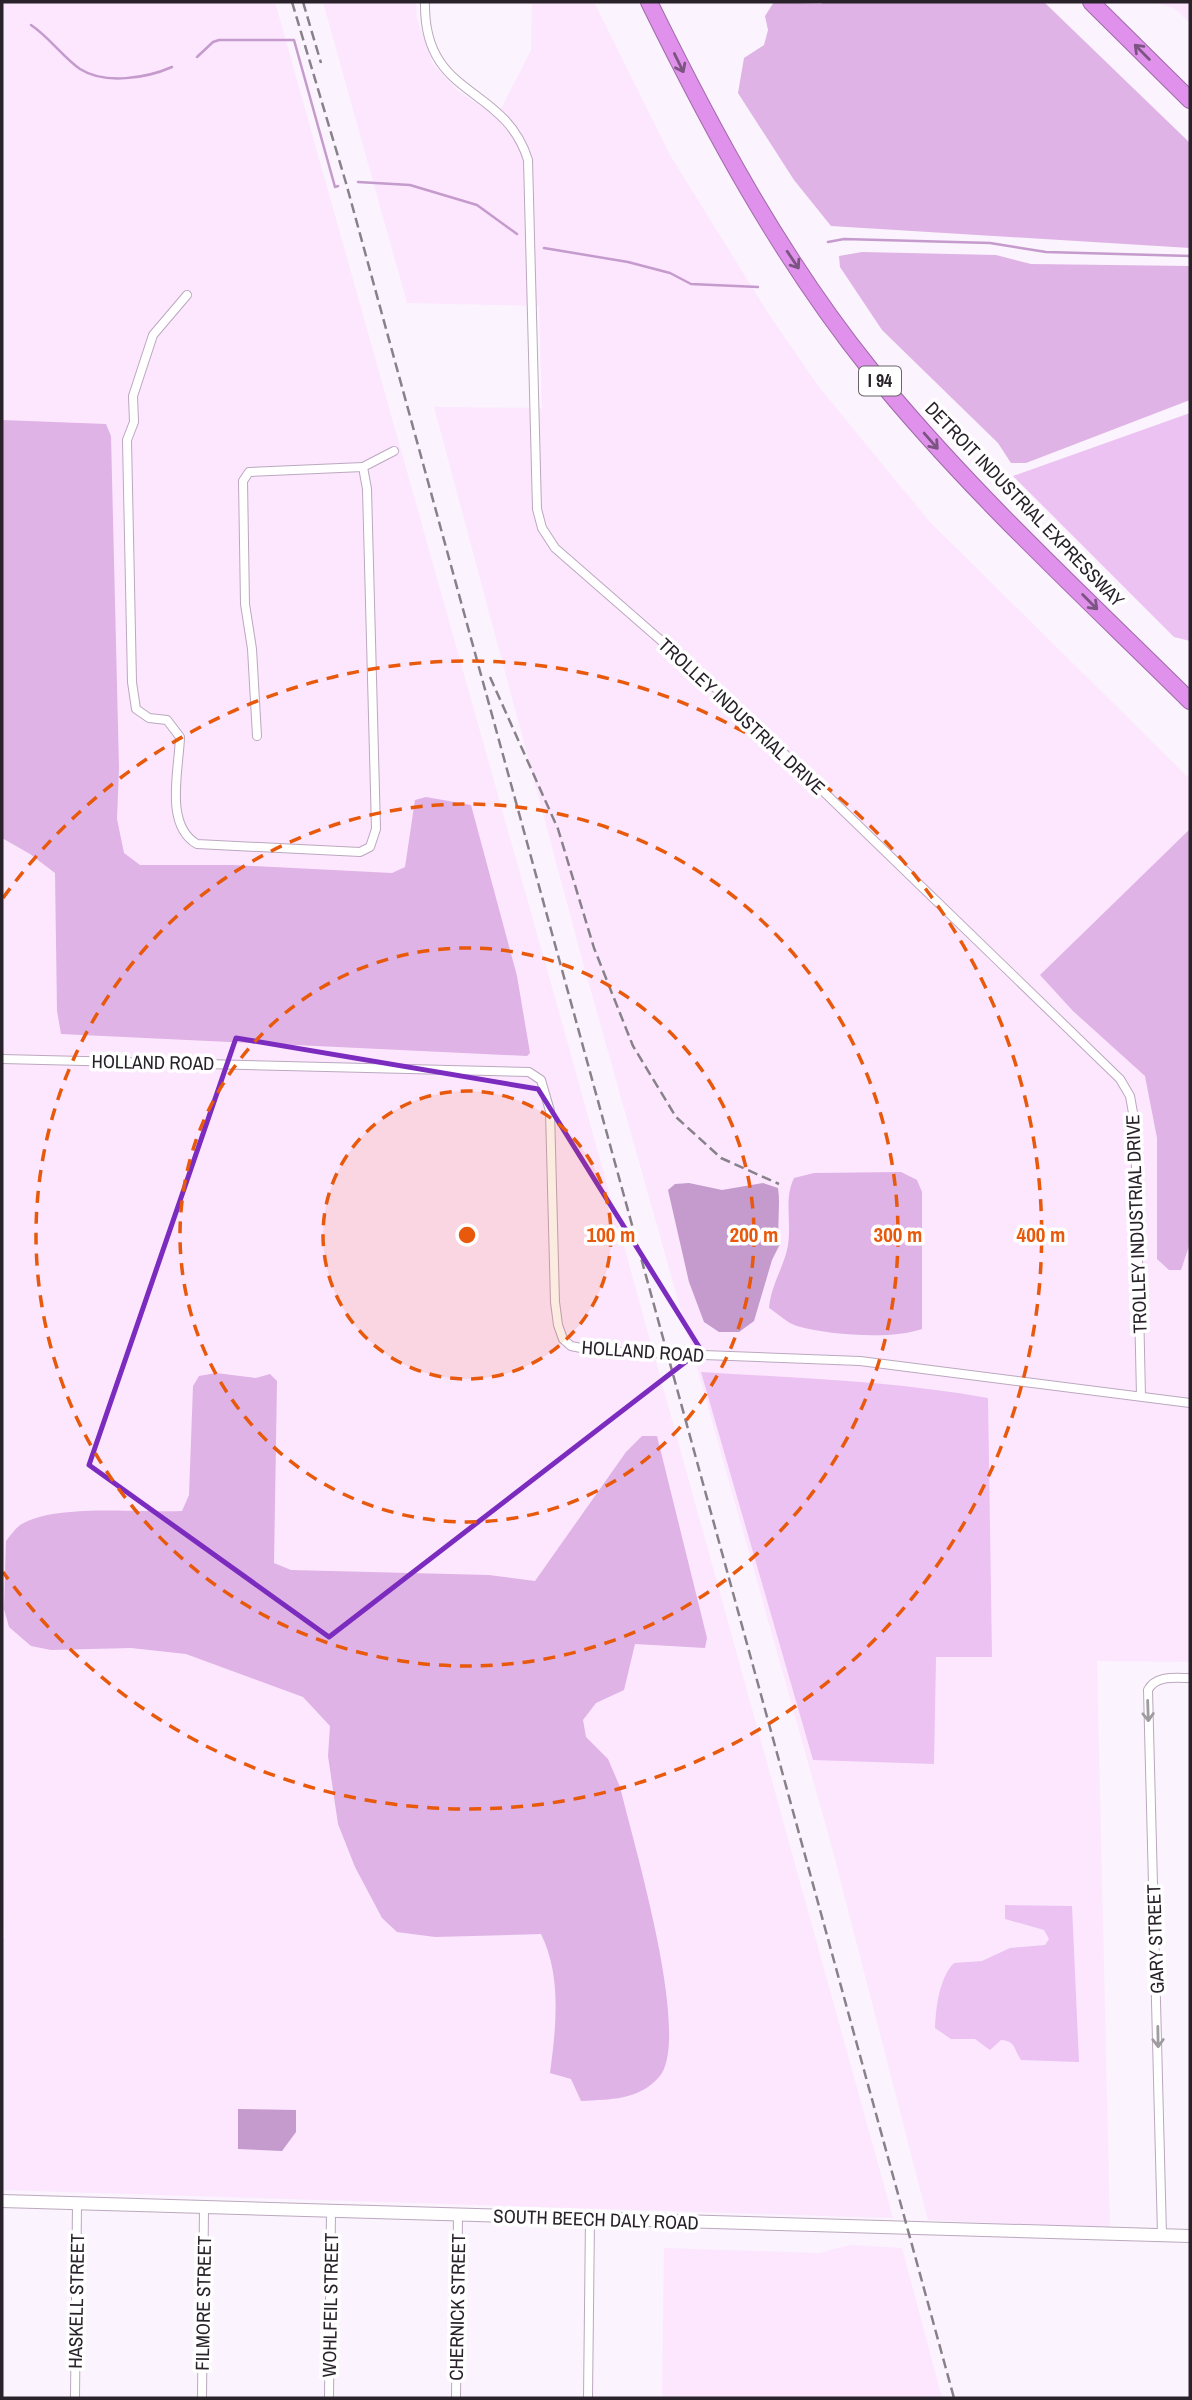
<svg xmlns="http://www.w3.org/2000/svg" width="1192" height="2400" font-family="'Archivo Narrow',sans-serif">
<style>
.built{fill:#fce7ff}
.green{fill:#ebc2f1}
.forest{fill:#dfb3e5}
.water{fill:#c59acc}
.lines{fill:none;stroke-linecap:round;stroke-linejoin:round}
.stream{stroke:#c59acc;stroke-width:2.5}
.street-casing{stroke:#bba8be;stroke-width:10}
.secondary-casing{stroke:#bba8be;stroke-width:14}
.highway-casing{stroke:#a06aa8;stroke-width:18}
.street{stroke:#fff;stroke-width:8}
.secondary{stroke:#fff;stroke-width:12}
.highway{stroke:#e091ec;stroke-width:16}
.rail{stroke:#89818a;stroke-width:2.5;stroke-dasharray:10 5;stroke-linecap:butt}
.oneway{stroke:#7b5481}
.oneway2{stroke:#9f9c9f}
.marked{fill:none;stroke:#7b2cbf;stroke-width:5;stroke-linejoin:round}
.ring{fill:none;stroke:#e8590c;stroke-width:3.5;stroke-dasharray:12 9}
.labels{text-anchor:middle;stroke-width:7;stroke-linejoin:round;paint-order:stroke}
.shield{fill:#fff;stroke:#69646a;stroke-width:2}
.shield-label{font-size:18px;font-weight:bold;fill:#29222a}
.street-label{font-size:19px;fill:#29222a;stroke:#fff}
.centre{fill:#e8590c;stroke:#fff;stroke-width:3.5}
.ring-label{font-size:21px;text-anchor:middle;font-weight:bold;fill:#e8590c;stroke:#fff;stroke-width:7;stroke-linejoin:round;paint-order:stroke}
</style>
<rect width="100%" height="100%" fill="#fbf3fd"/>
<g class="built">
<path d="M 2,2 L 275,2 L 573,1062 L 893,2218 L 2,2190 L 2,1938 L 5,1938 L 2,1808 Z"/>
<path d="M 323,2 L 416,2 L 417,19 L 433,64 L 457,90 L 497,117 L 531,50 L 532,2 L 594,2 L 670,155 L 768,313 L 819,387 L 929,521 L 1190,779 L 1190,1662 L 1097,1661 L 1110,2228 L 928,2220 L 831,1844 L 582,959 L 434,407 L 542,408 L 539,306 L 407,303 Z"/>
<path d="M 1153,2 L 1190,2 L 1190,23 L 1174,8 Z"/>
<path d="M 850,2245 L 902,2248 L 942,2398 L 662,2398 L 664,2248 L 819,2253 Z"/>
</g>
<g class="green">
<path d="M 1190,413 L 1190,641 L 1174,637 L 1013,476 Z"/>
<path d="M 701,1372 C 797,1378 893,1381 988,1398 L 992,1657 L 936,1657 L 934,1764 L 813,1760 Z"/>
<path d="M 1005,1905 L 1072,1906 L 1079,2062 L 1021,2060 C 1014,2050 1016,2041 1001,2040 L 990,2050 L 975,2039 L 951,2039 L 935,2028 C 936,2008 939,1978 954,1963 L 982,1961 L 1010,1948 L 1045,1945 L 1049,1939 L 1044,1930 L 1005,1919 Z"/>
</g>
<g class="forest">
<path d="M 774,2 L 821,4 L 824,2 L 1044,2 L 1190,143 L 1190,248 L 831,226 L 794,180 L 738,93 L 744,58 L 764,45 L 768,30 L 765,16 Z"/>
<path d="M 862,252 L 996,255 L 1031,264 L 1190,266 L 1190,400 L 1026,463 L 1011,463 L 998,443 L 882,330 L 840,267 L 839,256 Z"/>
<path d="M 2,420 L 106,424 L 111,436 L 119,768 L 117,819 L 124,853 L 140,865 L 232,865 L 392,873 L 405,867 L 415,800 L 426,797 L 471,805 L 517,976 L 530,1053 L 527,1056 L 61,1034 L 57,1011 L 55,873 L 30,854 L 2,838 Z"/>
<path d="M 1190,829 L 1190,1243 L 1181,1270 L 1169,1270 L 1157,1259 L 1157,1138 L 1145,1076 L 1073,1011 L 1040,975 Z"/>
<path d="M 901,1172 L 917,1180 L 922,1192 L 922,1329 C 891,1340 829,1335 797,1326 C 787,1323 777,1313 769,1308 C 771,1286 782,1270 787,1250 C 793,1226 783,1200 794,1178 L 814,1173 Z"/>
<path d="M 216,1373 L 256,1378 L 270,1374 L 277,1381 L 274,1563 L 291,1570 L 489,1575 L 535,1581 L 626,1452 L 642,1436 L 657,1436 L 707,1638 L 705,1648 L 635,1644 L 624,1690 L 596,1703 L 583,1720 L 586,1737 L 608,1759 L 620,1787 C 632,1838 693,2039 659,2077 C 638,2101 610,2099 581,2101 L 571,2079 L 550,2073 C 556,2028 562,1976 541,1934 L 435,1937 L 397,1932 L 382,1918 L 355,1867 L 338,1824 L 328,1756 L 330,1726 L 303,1697 L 186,1654 L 131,1648 L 51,1650 L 31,1646 L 9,1627 L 4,1609 L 6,1541 C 10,1536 15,1529 20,1525 C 54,1503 141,1513 182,1511 L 189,1495 L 193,1386 L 199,1376 Z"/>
</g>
<g class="water">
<path d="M 689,1183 L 722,1190 L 763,1183 L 778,1188 C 781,1207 776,1225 780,1244 L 772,1260 L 754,1321 L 739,1332 L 719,1332 L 704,1322 L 689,1282 L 668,1190 L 675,1184 Z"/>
<path d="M 238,2109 L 296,2110 L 296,2132 L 282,2151 L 238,2149 Z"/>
</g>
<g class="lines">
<g class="stream">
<path d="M 31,25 C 49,37 63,57 80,69 C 105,85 147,78 172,67"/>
<path d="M 197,57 L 213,42 L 219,40 L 294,40 L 335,187 L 338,186"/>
<path d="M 358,182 L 410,185 L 477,205 L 517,234"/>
<path d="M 828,242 L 844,239 L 990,243 L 1046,252 L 1190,256"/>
<path d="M 544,248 L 628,262 L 670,273 L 691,284 L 758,287"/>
</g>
<defs>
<g id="street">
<path d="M 425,2 C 423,99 504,83 528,160 L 537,509 L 542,528 L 555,548 L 728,699 L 1120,1079 L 1130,1096 L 1135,1124 L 1141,1396"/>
<path d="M 187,295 L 153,335 L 133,396 L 134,422 L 127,440 L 132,682 L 136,709 L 149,718 L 167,720 L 180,737 C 179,770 164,825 197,844 L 360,852 L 370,847 L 376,829 L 367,489 L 363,467 L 394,451"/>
<path d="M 257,736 L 252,649 L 245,604 L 243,481 L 249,472 L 363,467"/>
<path d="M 2,1059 L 529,1072 L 541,1080 L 550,1111 L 555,1302 L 558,1325 L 563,1339 L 571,1346 L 596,1351 L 860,1361 L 1190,1403"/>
<path d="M 1162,2235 L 1148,1690 C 1156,1675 1176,1678 1190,1678"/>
<path d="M 75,2398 L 77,2204"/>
<path d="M 202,2398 L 204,2208"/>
<path d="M 329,2398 L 331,2211"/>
<path d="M 456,2398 L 458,2215"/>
<path d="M 588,2398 L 590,2219"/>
</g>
<path id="secondary" d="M 2,2201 L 1190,2236"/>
<g id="highway">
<path d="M 649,2 C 712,130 780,257 870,369 C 966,488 1081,593 1190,701"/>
<path d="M 1091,2 L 1190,100"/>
</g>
</defs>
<use href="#street" class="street-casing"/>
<use href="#secondary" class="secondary-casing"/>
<use href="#highway" class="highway-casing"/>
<use href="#street" class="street"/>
<use href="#secondary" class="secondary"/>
<use href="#highway" class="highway"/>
<g class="rail">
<path d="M 292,2 L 346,183 L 954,2398"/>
<path d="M 303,2 L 321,63"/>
<path d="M 490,677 L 558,829 L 594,948 L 633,1046 L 676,1117 L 721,1158 L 779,1184"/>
</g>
</g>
<defs><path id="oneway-shaft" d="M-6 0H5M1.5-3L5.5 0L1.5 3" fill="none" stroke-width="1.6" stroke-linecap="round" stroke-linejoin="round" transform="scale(1.75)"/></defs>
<g class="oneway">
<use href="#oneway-shaft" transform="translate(1142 52) rotate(-135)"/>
<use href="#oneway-shaft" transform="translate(679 63) rotate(64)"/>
<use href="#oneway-shaft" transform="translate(793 260) rotate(56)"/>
<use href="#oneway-shaft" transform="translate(931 441) rotate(49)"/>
<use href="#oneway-shaft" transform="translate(1090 602) rotate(45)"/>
</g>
<g class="oneway2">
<use href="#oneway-shaft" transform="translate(1148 1711) rotate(88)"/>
<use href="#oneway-shaft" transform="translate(1158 2037) rotate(89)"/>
</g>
<path class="marked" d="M 236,1038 L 538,1089 L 701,1350 L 329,1637 L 89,1465 Z"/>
<circle cx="467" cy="1235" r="144" fill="#e8590c" fill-opacity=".12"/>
<g class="ring">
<circle cx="467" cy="1235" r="144"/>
<circle cx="467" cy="1235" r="287"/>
<circle cx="467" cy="1235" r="431"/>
<path d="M3 898A574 574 0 1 1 3 1572"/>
</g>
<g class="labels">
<rect class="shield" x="859" y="366.5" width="42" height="29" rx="5"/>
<g class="shield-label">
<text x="880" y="387">I 94</text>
</g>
<g class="street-label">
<text transform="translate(1025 504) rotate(46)" y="7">DETROIT INDUSTRIAL EXPRESSWAY</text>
<text transform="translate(742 716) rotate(43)" y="7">TROLLEY INDUSTRIAL DRIVE</text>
<text transform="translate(153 1062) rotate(1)" y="7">HOLLAND ROAD</text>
<text transform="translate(1136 1224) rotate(-92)" y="7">TROLLEY INDUSTRIAL DRIVE</text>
<text transform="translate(643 1351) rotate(4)" y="7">HOLLAND ROAD</text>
<text transform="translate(1155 1939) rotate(-92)" y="7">GARY STREET</text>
<text transform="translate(596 2219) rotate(2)" y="7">SOUTH BEECH DALY ROAD</text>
<text transform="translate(76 2301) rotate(-89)" y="7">HASKELL STREET</text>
<text transform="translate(203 2303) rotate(-89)" y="7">FILMORE STREET</text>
<text transform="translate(330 2305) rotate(-89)" y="7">WOHLFEIL STREET</text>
<text transform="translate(457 2307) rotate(-89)" y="7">CHERNICK STREET</text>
</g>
</g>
<circle cx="467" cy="1235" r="10" class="centre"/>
<g class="ring-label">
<text x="611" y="1242">100 m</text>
<text x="754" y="1242">200 m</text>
<text x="898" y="1242">300 m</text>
<text x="1041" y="1242">400 m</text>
</g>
<rect width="1192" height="2400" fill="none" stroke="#29222a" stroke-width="7"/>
</svg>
